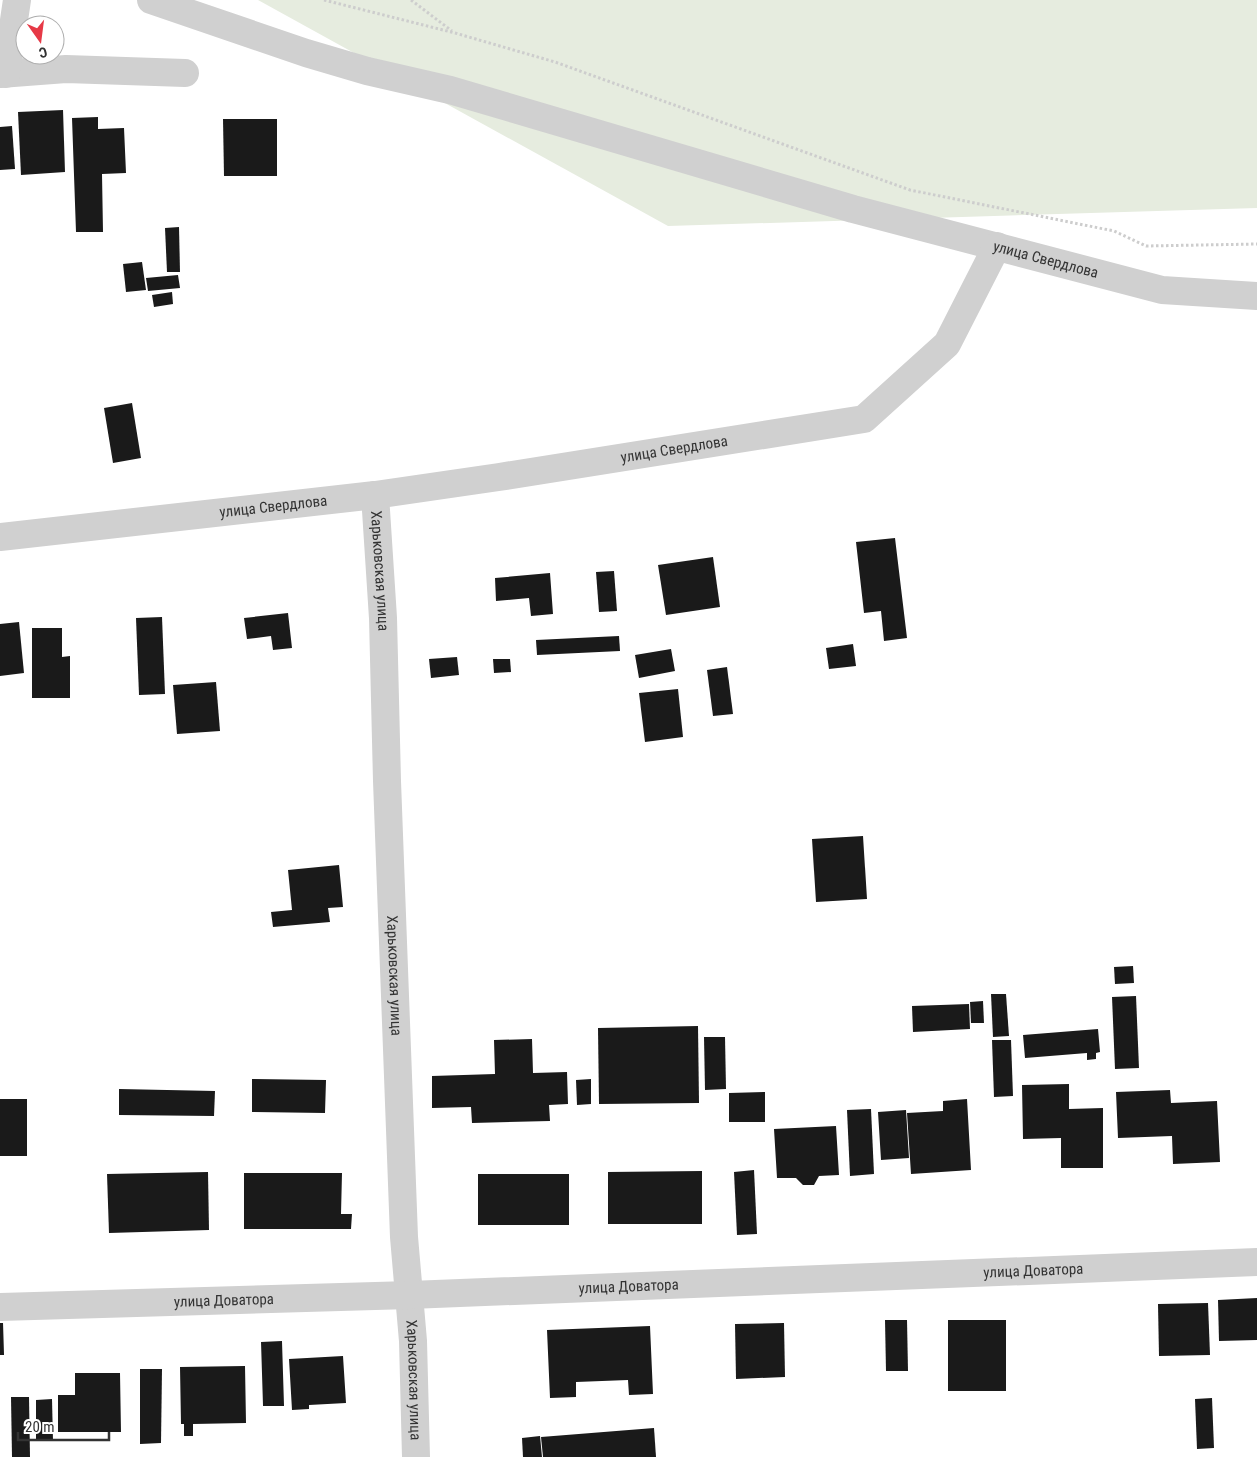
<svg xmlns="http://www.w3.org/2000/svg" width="1257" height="1457" font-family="'Roboto Condensed',sans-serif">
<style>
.green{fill:#e6ecdf}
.building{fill:#1a1a1a}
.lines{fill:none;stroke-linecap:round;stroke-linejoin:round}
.path{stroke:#cdcdcd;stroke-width:3;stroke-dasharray:2.5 2.5;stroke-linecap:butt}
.minor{stroke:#d0d0d0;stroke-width:28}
.labels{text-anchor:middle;stroke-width:5;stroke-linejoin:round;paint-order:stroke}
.street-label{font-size:15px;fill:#333;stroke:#fff}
</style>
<rect width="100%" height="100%" fill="#fff"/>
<path class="green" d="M 258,0 L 1257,0 L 1257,208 L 668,226 Z"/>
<g class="building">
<path d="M 63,110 L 65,172 L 21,175 L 18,112 Z"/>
<path d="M 98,117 L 98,129 L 124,128 L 126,173 L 102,174 L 103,232 L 76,232 L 72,118 Z"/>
<path d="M 223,119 L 277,119 L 277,176 L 224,176 Z"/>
<path d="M 12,126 L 15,169 L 0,170 L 0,127 Z"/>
<path d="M 179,227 L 180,272 L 167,272 L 165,228 Z"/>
<path d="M 142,262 L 146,290 L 126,292 L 123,264 Z"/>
<path d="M 178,275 L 180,288 L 148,291 L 146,278 Z"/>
<path d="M 172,292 L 173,304 L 154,307 L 152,295 Z"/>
<path d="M 132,403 L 141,458 L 113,463 L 104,408 Z"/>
<path d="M 895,538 L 907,638 L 884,641 L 881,611 L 864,613 L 856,542 Z"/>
<path d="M 713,557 L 720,607 L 666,615 L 658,565 Z"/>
<path d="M 614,571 L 617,611 L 599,612 L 596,572 Z"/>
<path d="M 550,573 L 553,614 L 531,616 L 529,598 L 496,601 L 495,578 Z"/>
<path d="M 288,613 L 292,648 L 273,650 L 271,636 L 247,639 L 244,618 Z"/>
<path d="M 162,617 L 165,694 L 139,695 L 136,618 Z"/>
<path d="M 19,622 L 24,673 L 0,676 L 0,624 Z"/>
<path d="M 32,628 L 62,628 L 62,657 L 70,656 L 70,698 L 32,698 Z"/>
<path d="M 619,636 L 620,651 L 537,655 L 536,640 Z"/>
<path d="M 853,644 L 856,666 L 829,669 L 826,648 Z"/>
<path d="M 671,649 L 675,671 L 639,678 L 635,655 Z"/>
<path d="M 457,657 L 459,675 L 431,678 L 429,659 Z"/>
<path d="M 493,659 L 510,659 L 511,672 L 494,673 Z"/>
<path d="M 727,667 L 733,714 L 713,716 L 707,670 Z"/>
<path d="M 216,682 L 220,731 L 177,734 L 173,685 Z"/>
<path d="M 678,689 L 683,737 L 645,742 L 639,693 Z"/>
<path d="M 863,836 L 867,899 L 816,902 L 812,839 Z"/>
<path d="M 339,865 L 343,907 L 328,908 L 330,922 L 273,927 L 271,912 L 292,910 L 288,870 Z"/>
<path d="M 1133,966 L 1134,983 L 1115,984 L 1114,967 Z"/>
<path d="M 991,994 L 1006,994 L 1009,1036 L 993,1037 Z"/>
<path d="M 1136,996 L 1139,1068 L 1115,1069 L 1112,997 Z"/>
<path d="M 983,1001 L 984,1023 L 971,1023 L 970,1002 Z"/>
<path d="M 969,1004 L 970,1029 L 913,1032 L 912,1006 Z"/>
<path d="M 698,1026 L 699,1103 L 599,1104 L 598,1028 Z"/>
<path d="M 1098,1029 L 1100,1052 L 1096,1053 L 1096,1059 L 1087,1060 L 1087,1053 L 1025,1058 L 1023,1035 Z"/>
<path d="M 704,1037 L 725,1037 L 726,1089 L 705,1090 Z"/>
<path d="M 532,1039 L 533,1073 L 567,1072 L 568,1104 L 549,1105 L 550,1121 L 472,1123 L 471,1107 L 432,1108 L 432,1076 L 495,1074 L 494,1040 Z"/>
<path d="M 992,1040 L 1011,1040 L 1013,1096 L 994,1097 Z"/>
<path d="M 252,1079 L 326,1080 L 325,1113 L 252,1112 Z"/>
<path d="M 591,1079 L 591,1104 L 577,1105 L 576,1080 Z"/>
<path d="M 1069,1084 L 1069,1109 L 1103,1108 L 1103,1168 L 1061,1168 L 1061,1138 L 1023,1139 L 1022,1085 Z"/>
<path d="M 119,1089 L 215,1091 L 214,1116 L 119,1115 Z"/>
<path d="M 1170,1090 L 1171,1103 L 1217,1101 L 1220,1162 L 1173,1164 L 1172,1136 L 1118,1138 L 1116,1092 Z"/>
<path d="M 765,1092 L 765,1122 L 729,1122 L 729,1093 Z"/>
<rect x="0" y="1099" width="27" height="57"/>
<path d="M 967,1099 L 971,1170 L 911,1174 L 907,1113 L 943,1111 L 943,1101 Z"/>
<path d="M 871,1109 L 874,1174 L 850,1176 L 847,1110 Z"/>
<path d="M 906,1110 L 909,1158 L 881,1160 L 878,1112 Z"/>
<path d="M 836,1126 L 839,1175 L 819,1176 L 814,1185 L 803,1185 L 796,1178 L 777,1178 L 774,1129 Z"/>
<path d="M 754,1170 L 757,1234 L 737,1235 L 734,1172 Z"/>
<path d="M 702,1171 L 702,1224 L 608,1224 L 608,1172 Z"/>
<path d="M 208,1172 L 209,1230 L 109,1233 L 107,1174 Z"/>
<path d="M 244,1173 L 342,1173 L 341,1214 L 352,1214 L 351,1229 L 244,1229 Z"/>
<rect x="478" y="1174" width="91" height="51"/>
<path d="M 1257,1298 L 1257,1340 L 1219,1341 L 1218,1300 Z"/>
<path d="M 1208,1303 L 1210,1355 L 1159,1356 L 1158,1304 Z"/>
<path d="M 885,1320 L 907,1320 L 908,1371 L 886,1371 Z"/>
<rect x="948" y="1320" width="58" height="71"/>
<path d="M 0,1323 L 3,1323 L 4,1355 L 0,1355 Z"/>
<path d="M 784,1323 L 785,1377 L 736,1379 L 735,1324 Z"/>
<path d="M 650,1326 L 653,1394 L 629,1395 L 628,1380 L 576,1382 L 576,1397 L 550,1398 L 547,1330 Z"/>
<path d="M 282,1341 L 284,1406 L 263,1406 L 261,1342 Z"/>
<path d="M 343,1356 L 346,1403 L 309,1405 L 309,1409 L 292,1410 L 289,1359 Z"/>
<path d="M 245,1366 L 246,1423 L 193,1424 L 193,1436 L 184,1436 L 184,1424 L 181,1424 L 180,1367 Z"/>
<path d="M 140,1369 L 162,1369 L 161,1443 L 140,1444 Z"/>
<path d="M 75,1373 L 120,1373 L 121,1432 L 58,1432 L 58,1395 L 75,1395 Z"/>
<path d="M 11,1397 L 29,1397 L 30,1457 L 12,1457 Z"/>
<path d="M 1212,1398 L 1214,1448 L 1197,1449 L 1195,1399 Z"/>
<path d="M 52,1399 L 53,1441 L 36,1441 L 36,1400 Z"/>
<path d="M 654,1428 L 656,1457 L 543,1457 L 541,1437 Z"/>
<path d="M 540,1436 L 542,1457 L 523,1457 L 522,1438 Z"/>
</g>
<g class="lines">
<g class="path">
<path d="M 324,0 L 455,33 L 555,62 L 910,190 L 1114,231 L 1146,246 L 1257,244"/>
<path d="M 411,0 L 452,31"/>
</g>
<g class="minor">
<path id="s1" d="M 151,0 L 306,53 L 367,71 L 450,90 L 853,209 L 1162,290 L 1257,296"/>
<path d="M 0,74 L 66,69 L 185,73"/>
<path d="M 6,74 L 17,0"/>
<path id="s2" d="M 375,495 L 383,618 L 387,781 L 404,1237 L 413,1341 L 416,1457"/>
<path id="s3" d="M 0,537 L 375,495 L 499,477 L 864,419 L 947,344 L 997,246"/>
<path id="s4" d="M 0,1307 L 410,1295 L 1257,1262"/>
</g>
</g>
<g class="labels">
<g class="street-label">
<text dy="5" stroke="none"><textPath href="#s1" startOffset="932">улица Свердлова</textPath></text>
<text dy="5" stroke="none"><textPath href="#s3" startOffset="680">улица Свердлова</textPath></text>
<text dy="5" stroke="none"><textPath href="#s3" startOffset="275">улица Свердлова</textPath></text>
<text dy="5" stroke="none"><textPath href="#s2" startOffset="76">Харьковская улица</textPath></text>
<text dy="5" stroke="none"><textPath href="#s2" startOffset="481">Харьковская улица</textPath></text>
<text dy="5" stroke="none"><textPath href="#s4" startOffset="1034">улица Доватора</textPath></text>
<text dy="5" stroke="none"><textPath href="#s4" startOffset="629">улица Доватора</textPath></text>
<text dy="5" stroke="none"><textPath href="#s4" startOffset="224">улица Доватора</textPath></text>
<text dy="5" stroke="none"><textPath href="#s2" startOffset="886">Харьковская улица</textPath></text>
</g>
</g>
<g transform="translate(40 40) rotate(166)"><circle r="24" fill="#ffffff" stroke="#adadad"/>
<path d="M0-4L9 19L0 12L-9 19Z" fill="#e63946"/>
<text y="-8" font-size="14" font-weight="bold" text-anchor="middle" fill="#333333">С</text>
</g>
<path d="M18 1432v8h91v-8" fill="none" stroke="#333333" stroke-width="2.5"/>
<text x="25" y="1432" font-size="15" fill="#333333" stroke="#ffffff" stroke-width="4" paint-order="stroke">20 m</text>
</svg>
